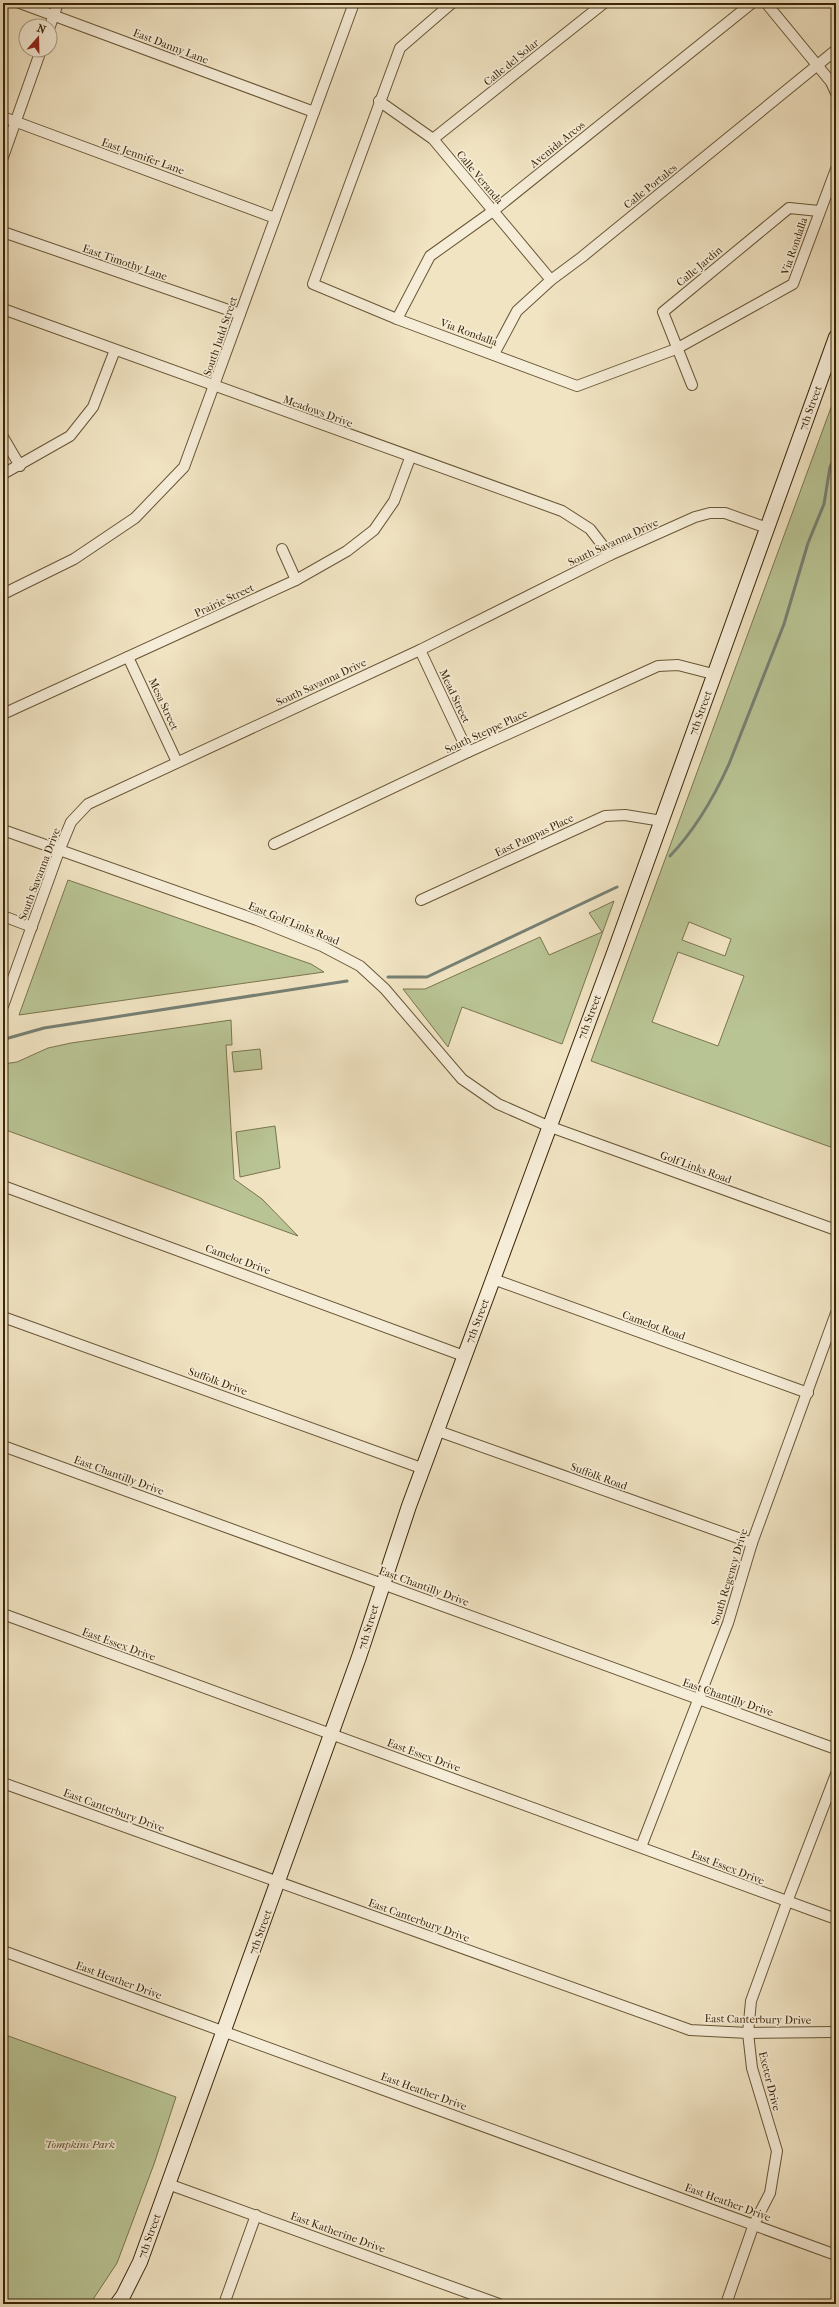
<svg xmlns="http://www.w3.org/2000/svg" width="839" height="2307" font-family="'IM FELL French Canon',serif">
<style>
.green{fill:#b9c494;stroke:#7a754e;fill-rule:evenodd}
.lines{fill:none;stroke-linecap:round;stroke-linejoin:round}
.stream{stroke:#768074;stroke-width:3}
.minor-casing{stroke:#685636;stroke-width:12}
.secondary-casing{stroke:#3b2607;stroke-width:16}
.minor{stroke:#f6edd8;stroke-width:10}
.secondary{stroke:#f6edd8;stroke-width:14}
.labels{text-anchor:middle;stroke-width:3.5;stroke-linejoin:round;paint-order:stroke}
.street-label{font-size:11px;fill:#3b2607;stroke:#f6edd8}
.park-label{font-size:11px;font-style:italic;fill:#5a4e2a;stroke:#f6edd8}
</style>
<rect width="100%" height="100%" fill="#f1e4c3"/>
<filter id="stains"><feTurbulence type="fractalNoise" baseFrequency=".005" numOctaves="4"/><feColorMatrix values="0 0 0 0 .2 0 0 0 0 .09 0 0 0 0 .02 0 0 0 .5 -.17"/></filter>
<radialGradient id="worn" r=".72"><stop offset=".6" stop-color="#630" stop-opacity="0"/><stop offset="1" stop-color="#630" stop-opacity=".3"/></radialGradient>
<g class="green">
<path d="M 836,394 L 836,1149 L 591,1061 ZM 689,922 L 731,939 L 725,956 L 682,940 ZM 678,952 L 744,976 L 718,1046 L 652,1022 Z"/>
<path d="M 68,880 L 311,964 L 324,972 L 19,1015 Z"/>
<path d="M 614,901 L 562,1044 L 462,1007 L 448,1047 L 403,989 L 425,989 L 540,937 L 549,955 L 602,932 L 589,913 Z"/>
<path d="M 231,1020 L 232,1045 L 226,1045 L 234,1179 L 262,1199 L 298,1236 L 3,1129 L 3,1064 L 17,1062 L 48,1048 L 71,1043 Z"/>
<path d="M 260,1049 L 262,1069 L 234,1072 L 232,1052 Z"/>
<path d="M 275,1126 L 280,1168 L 240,1177 L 236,1132 Z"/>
<path d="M 3,2034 L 176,2097 L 154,2164 L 117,2263 L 90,2304 L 3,2304 Z"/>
</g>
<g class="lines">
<g class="stream">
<path d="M 670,856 C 695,830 714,797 729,764 L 784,624 L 808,543 L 824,504 L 830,467 L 836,454"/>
<path d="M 388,977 L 427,977 L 617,887"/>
<path d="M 5,1039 L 44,1028 L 347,981"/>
</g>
<defs>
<g id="minor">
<path d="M 20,3 L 314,112"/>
<path d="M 452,3 L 400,48 L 313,284 L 397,319 L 577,386 L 676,349 L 793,284 L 836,169"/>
<path d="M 766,3 L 831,82 L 836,93"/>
<path d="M 50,26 L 58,3"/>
<path d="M 379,101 L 433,139 L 551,280"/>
<path d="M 3,117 L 275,218"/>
<path d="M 433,139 L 604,3"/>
<path d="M 3,157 L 41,50"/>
<path d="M 3,232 L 240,314"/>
<path d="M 3,309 L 562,511 L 590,529 L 610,555"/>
<path d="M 397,319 L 430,256 L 493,211 L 752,3"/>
<path d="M 494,354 L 517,311 L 551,280 L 582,257 L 836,50"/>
<path d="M 692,385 L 663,312 L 789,208 L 819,211"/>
<path d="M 3,437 L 20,466"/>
<path d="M 3,474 L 70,436 L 93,407 L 115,350"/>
<path d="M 282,549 L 296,580"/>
<path d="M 3,594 L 74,559 L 135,518 L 184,467 L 354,3"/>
<path d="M 420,650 L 468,752"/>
<path d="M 128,657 L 177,762"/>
<path d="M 3,714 L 296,580 L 347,551 L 374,530 L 394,501 L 410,458"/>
<path d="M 3,830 L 257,920 L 322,946 L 360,966 L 385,989 L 462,1079 L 498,1104 L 548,1126 L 836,1230"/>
<path d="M 274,844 L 468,752 L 658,666 L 678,665 L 713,674"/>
<path d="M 421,900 L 605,816 L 625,815 L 662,821"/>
<path d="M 3,916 L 32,927"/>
<path d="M 3,1006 L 59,851 L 71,822 L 88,804 L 420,650 L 610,555 L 695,517 L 710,513 L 725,513 L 767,528"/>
<path d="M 3,1186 L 464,1356"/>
<path d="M 493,1279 L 808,1393"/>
<path d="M 3,1317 L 424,1469"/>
<path d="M 438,1431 L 752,1543"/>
<path d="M 3,1446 L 836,1749"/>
<path d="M 3,1614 L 836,1919"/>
<path d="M 3,1783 L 690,2030 L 748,2033 L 836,2032"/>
<path d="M 641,1847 L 728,1623 L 752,1543 L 836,1313"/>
<path d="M 3,1951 L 836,2255"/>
<path d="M 168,2184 L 499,2304"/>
<path d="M 224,2304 L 256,2215"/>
<path d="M 726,2304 L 754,2224 L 770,2193 L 777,2151 L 752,2068 L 748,2033 L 751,2001 L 787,1902 L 836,1774"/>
</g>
<path id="secondary" d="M 117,2304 L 123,2296 L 140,2262 L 359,1657 L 409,1506 L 614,953 L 836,337"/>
</defs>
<use href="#minor" class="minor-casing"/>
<use href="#secondary" class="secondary-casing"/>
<use href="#minor" class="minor"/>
<use href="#secondary" class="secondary"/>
</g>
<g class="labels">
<g class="street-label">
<text transform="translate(171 46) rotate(21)" y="4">East Danny Lane</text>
<text transform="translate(511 62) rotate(-39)" y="4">Calle del Solar</text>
<text transform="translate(557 144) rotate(-39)" y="4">Avenida Arcos</text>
<text transform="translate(143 156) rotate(20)" y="4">East Jennifer Lane</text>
<text transform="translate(480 177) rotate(50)" y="4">Calle Veranda</text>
<text transform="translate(650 186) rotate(-39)" y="4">Calle Portales</text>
<text transform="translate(794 246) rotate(-71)" y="4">Via Rondalla</text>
<text transform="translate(125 262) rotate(19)" y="4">East Timothy Lane</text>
<text transform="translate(699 266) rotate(-40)" y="4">Calle Jardin</text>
<text transform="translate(469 332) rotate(20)" y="4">Via Rondalla</text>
<text transform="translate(220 336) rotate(-71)" y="4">South Judd Street</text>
<text transform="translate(810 408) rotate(-70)" y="4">7th Street</text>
<text transform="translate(318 411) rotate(20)" y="4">Meadows Drive</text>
<text transform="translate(613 542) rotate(-25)" y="4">South Savanna Drive</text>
<text transform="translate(224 600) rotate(-25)" y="4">Prairie Street</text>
<text transform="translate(321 682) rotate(-25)" y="4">South Savanna Drive</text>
<text transform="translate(455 696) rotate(65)" y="4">Mead Street</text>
<text transform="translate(164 704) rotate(65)" y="4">Mesa Street</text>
<text transform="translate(700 713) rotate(-70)" y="4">7th Street</text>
<text transform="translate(486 731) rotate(-25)" y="4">South Steppe Place</text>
<text transform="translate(534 835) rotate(-25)" y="4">East Pampas Place</text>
<text transform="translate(39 874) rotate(-69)" y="4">South Savanna Drive</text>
<text transform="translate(294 923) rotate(22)" y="4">East Golf Links Road</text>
<text transform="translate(589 1017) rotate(-69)" y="4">7th Street</text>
<text transform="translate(696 1167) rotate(20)" y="4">Golf Links Road</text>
<text transform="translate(238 1259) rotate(20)" y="4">Camelot Drive</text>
<text transform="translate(477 1321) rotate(-69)" y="4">7th Street</text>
<text transform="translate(654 1325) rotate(20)" y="4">Camelot Road</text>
<text transform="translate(218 1381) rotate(20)" y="4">Suffolk Drive</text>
<text transform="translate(119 1475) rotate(20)" y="4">East Chantilly Drive</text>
<text transform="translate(599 1476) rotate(20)" y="4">Suffolk Road</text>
<text transform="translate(729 1577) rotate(-73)" y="4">South Regency Drive</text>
<text transform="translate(424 1586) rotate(20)" y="4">East Chantilly Drive</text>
<text transform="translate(368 1627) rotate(-73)" y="4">7th Street</text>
<text transform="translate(119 1644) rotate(20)" y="4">East Essex Drive</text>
<text transform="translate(728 1697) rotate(19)" y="4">East Chantilly Drive</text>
<text transform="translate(424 1755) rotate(20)" y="4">East Essex Drive</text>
<text transform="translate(114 1810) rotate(20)" y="4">East Canterbury Drive</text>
<text transform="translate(728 1867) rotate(21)" y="4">East Essex Drive</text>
<text transform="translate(419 1920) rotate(20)" y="4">East Canterbury Drive</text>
<text transform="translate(260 1932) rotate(-70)" y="4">7th Street</text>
<text transform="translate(119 1980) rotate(20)" y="4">East Heather Drive</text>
<text transform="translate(758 2019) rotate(1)" y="4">East Canterbury Drive</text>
<text transform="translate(770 2081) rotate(76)" y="4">Exeter Drive</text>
<text transform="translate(424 2091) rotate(20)" y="4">East Heather Drive</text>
<text transform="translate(728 2202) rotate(20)" y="4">East Heather Drive</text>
<text transform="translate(338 2232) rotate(20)" y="4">East Katherine Drive</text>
<text transform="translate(149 2236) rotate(-70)" y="4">7th Street</text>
</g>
<g class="park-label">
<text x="80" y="2148">Tompkins Park</text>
</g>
</g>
<rect width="839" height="2307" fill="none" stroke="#f1e4c3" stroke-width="16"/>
<rect x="4" y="4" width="831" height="2299" fill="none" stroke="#3b2607" stroke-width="2"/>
<rect x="8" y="8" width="823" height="2291" fill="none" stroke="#3b2607"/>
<g transform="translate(38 38) rotate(20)"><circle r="19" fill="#f6edd8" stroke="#ab9d84"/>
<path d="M0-3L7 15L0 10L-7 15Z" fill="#8f2418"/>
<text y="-6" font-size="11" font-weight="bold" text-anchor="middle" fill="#3b2607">N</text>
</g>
<rect width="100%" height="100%" filter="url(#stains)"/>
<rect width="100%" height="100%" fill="url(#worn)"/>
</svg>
